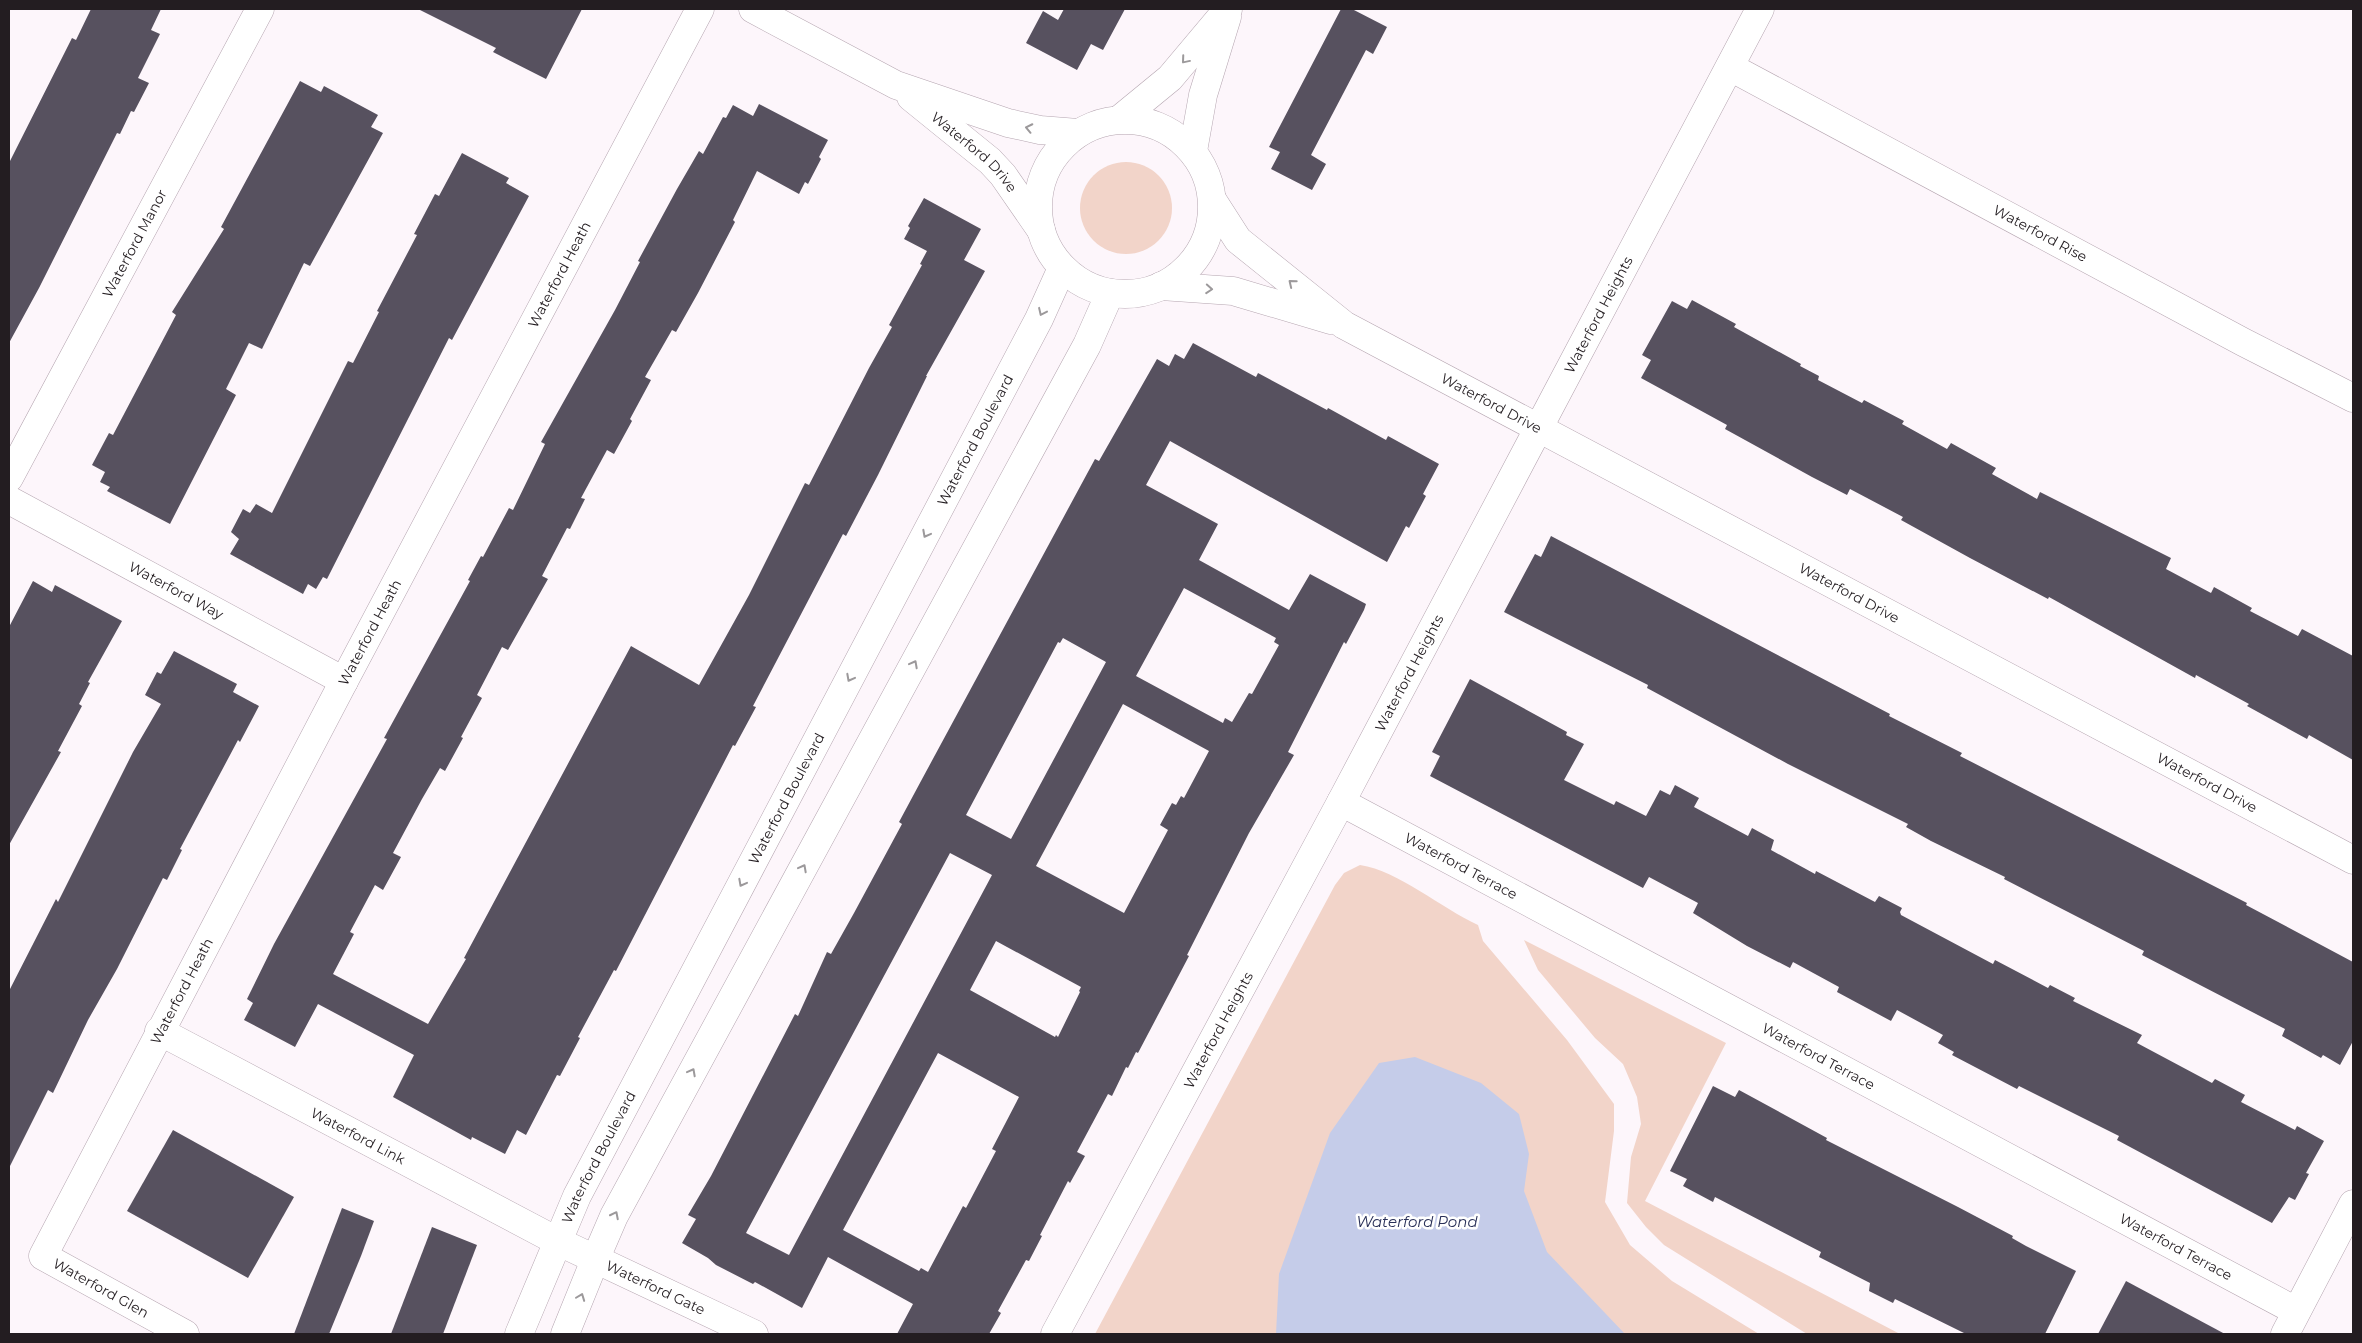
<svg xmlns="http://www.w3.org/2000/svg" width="2362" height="1343" font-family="Montserrat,sans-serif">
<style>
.green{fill:#f2d4c9}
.water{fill:#c5cce9}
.building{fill:#57515f;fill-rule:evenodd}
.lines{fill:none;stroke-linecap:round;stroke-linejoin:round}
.street-casing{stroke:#b5a5b0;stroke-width:29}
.secondary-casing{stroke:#b5a5b0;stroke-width:29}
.street{stroke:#fff;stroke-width:28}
.secondary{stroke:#fff;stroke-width:28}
.oneway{stroke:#9c999b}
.labels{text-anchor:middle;stroke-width:5;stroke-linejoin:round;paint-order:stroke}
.street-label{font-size:14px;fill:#231d21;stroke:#fff}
.water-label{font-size:15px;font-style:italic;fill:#293058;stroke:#fff}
</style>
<rect width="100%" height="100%" fill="#fdf6fb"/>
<g class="green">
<circle cx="1126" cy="208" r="46"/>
<path d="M 1360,865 C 1399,871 1441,908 1478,925 L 1483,941 L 1567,1040 L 1614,1104 L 1614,1131 L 1605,1202 L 1630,1245 L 1672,1281 L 1759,1334 L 1095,1334 L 1335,885 L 1344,873 Z"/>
<path d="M 1524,940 L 1726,1043 L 1645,1201 L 1900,1334 L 1807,1334 L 1664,1245 L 1646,1227 L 1627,1203 L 1631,1157 L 1641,1124 L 1637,1097 L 1623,1064 L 1595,1038 L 1538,970 Z"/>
</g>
<path class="water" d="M 1415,1057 L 1481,1083 L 1519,1114 L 1529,1154 L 1524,1191 L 1547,1252 L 1625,1334 L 1276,1334 L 1279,1274 L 1330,1133 L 1379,1063 Z"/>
<g class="building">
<path d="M 91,9 L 161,9 L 151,30 L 160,34 L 138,78 L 149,83 L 134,112 L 131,111 L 120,134 L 117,133 L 39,288 L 9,343 L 9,163 L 72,38 L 76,40 Z"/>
<path d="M 418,9 L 582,9 L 546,79 L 493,52 L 496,48 Z"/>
<path d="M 1064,9 L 1125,9 L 1103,50 L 1091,44 L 1077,70 L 1026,43 L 1043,11 L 1058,20 Z"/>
<path d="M 1341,9 L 1352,9 L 1387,27 L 1373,54 L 1366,50 L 1311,155 L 1326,164 L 1312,190 L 1271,169 L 1280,152 L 1269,147 Z"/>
<path d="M 300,81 L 321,92 L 324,86 L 378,115 L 371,127 L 383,133 L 310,266 L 304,263 L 262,349 L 249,343 L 226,389 L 236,395 L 170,524 L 107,491 L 110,487 L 100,482 L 105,472 L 92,465 L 109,433 L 113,435 L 176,315 L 172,312 L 224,229 L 221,227 Z"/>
<path d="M 759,104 L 828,140 L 819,157 L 821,159 L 808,184 L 805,182 L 799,194 L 757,171 L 733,220 L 735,222 L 698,293 L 676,332 L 672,330 L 645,377 L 651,380 L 630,419 L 632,421 L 614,454 L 607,450 L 581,498 L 585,499 L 570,529 L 567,528 L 542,576 L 548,579 L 508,650 L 502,647 L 477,695 L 482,698 L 461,737 L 463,738 L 445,771 L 440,768 L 422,799 L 393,853 L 401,857 L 383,890 L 375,885 L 350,932 L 354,934 L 333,974 L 428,1024 L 466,959 L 464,958 L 631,646 L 699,685 L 749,595 L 805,483 L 809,485 L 869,368 L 892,327 L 889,325 L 922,265 L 920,264 L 927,251 L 904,239 L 910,228 L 908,226 L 924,198 L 981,229 L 964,260 L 985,271 L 926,376 L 927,376 L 878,475 L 846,536 L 843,534 L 753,706 L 756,707 L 735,746 L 733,745 L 616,971 L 614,970 L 578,1037 L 580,1038 L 560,1076 L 557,1075 L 526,1135 L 517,1130 L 505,1154 L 472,1137 L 471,1140 L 393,1097 L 414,1055 L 318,1004 L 295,1047 L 244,1020 L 253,1003 L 247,999 L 274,944 L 387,739 L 384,738 L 470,581 L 468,580 L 481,556 L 483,557 L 509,508 L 513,510 L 545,444 L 541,442 L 615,310 L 640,262 L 638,261 L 677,189 L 699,151 L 703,154 L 723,117 L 726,118 L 733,105 L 753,116 Z"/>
<path d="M 462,153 L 509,178 L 506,183 L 529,196 L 452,340 L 449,338 L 327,579 L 323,577 L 316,589 L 308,584 L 303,594 L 230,554 L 239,539 L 231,532 L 243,509 L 250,513 L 256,504 L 272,513 L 348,361 L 353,363 L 379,312 L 377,311 L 417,235 L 414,234 L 435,194 L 439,196 Z"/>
<path d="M 1692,300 L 1736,324 L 1734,327 L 1801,364 L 1800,366 L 1819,376 L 1818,380 L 1862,403 L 1864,400 L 1904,421 L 1902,424 L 1947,449 L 1951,443 L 1996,468 L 1992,474 L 2037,499 L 2040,492 L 2171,558 L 2166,569 L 2211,593 L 2214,587 L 2252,608 L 2250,611 L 2298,636 L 2302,629 L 2353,656 L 2353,760 L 2309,735 L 2307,739 L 2247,706 L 2249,704 L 2196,675 L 2195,678 L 2049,597 L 2048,599 L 1970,558 L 1901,520 L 1903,517 L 1850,489 L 1847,495 L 1812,477 L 1725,429 L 1727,425 L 1641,378 L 1651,360 L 1642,355 L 1672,301 L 1687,309 Z"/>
<path d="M 1193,343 L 1256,377 L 1258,373 L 1327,410 L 1328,408 L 1386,440 L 1388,436 L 1439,464 L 1423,494 L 1426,496 L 1409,528 L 1406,526 L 1387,562 L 1170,441 L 1146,485 L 1218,524 L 1199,560 L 1289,610 L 1310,574 L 1366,604 L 1364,610 L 1346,644 L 1344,642 L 1288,752 L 1294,755 L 1249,833 L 1187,955 L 1189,956 L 1168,996 L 1138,1053 L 1136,1052 L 1128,1068 L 1126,1067 L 1112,1096 L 1108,1094 L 1077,1152 L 1085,1156 L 1070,1183 L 1068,1181 L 1040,1235 L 1042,1236 L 1029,1261 L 1026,1260 L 998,1311 L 1001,1313 L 989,1334 L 897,1334 L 913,1304 L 828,1257 L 802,1308 L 755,1282 L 753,1284 L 716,1265 L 708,1258 L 682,1243 L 696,1219 L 688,1215 L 711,1176 L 795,1014 L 798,1016 L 827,952 L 831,954 L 854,913 L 902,824 L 899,822 L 921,781 L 1095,459 L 1099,461 L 1157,359 L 1169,366 L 1175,354 L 1184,359 ZM 1184,588 L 1276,638 L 1274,642 L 1279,645 L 1252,694 L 1249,693 L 1232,722 L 1225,718 L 1223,723 L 1136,676 ZM 1063,638 L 1106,662 L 1011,839 L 966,815 L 1058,642 L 1060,643 ZM 1123,704 L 1209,751 L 1184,798 L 1181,796 L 1176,805 L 1172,803 L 1160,825 L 1168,830 L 1124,913 L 1036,866 ZM 950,853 L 992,875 L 789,1255 L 746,1233 ZM 996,941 L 1081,987 L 1079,991 L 1080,992 L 1058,1037 L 1056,1035 L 1055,1037 L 970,990 ZM 938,1053 L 1019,1097 L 992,1149 L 996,1151 L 966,1208 L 963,1206 L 928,1272 L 921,1268 L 919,1271 L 843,1230 Z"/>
<path d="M 1551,536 L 1890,714 L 1889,716 L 1962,753 L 1960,756 L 2247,903 L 2246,905 L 2353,962 L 2353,1041 L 2340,1065 L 2323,1055 L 2321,1058 L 2282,1036 L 2285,1029 L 2142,955 L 2144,951 L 2004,879 L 2005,877 L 1931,841 L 1906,827 L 1908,824 L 1788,764 L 1647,688 L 1648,685 L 1504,612 L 1535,554 L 1541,557 Z"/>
<path d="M 33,581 L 52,592 L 55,585 L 122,621 L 88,682 L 90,683 L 79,704 L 82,706 L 58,751 L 61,752 L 9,845 L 9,627 Z"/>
<path d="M 174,651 L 237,684 L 233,692 L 259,706 L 240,742 L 238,740 L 180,849 L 182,850 L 167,880 L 163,878 L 117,969 L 88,1020 L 53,1093 L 48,1090 L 9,1168 L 9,991 L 56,899 L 58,902 L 133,752 L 161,704 L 145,695 L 157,672 L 161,674 Z"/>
<path d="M 1470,679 L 1567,732 L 1566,735 L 1584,744 L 1564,780 L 1614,805 L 1616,801 L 1646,816 L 1660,790 L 1670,795 L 1675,785 L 1699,798 L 1694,807 L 1748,836 L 1752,828 L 1774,840 L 1771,850 L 1815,874 L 1816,871 L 1875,902 L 1879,896 L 1902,908 L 1900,912 L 1901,915 L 1993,964 L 1995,960 L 2048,988 L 2050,985 L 2075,998 L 2073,1001 L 2142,1035 L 2137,1043 L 2212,1083 L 2215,1079 L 2245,1095 L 2241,1102 L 2295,1130 L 2297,1126 L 2324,1141 L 2306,1173 L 2309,1174 L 2295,1200 L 2289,1197 L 2272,1223 L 2117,1140 L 2119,1136 L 2019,1086 L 2017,1089 L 1952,1055 L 1954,1052 L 1938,1043 L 1943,1035 L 1897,1010 L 1891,1021 L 1837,992 L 1839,987 L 1793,962 L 1790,968 L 1747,946 L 1693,913 L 1698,903 L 1649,877 L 1643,888 L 1430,776 L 1440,756 L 1432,752 Z"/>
<path d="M 1713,1086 L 1735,1097 L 1739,1090 L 1827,1138 L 1826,1140 L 1958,1207 L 2013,1236 L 2012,1238 L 2026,1246 L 2076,1271 L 2045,1334 L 1966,1334 L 1895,1299 L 1893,1303 L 1869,1291 L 1870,1283 L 1819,1257 L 1821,1252 L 1715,1197 L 1713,1202 L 1683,1186 L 1687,1179 L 1670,1171 Z"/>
<path d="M 173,1130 L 294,1197 L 248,1278 L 127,1211 Z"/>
<path d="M 342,1208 L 374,1221 L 361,1256 L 329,1334 L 294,1334 Z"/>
<path d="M 432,1227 L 477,1245 L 443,1334 L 391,1334 Z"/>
<path d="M 2126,1281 L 2225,1334 L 2098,1334 Z"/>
</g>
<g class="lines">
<defs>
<g id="street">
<path d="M 753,9 L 896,85 L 1008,123 L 1040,130 L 1078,133"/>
<path id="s1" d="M 1730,67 L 2243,342 L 2353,398"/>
<path id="s2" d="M 911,97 L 990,161 L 1003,175 L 1041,230"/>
<path d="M 1120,119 L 1170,78 L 1228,9"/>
<path d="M 1193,151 L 1203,95 L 1227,17"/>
<path id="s3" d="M 9,478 L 260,9"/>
<path id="s4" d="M 9,500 L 344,681"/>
<path id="s5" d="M 1341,802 L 2296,1311"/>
<path id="s6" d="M 159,1031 L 557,1241 L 754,1334"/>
<path id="s7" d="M 185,1334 L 43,1256 L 344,681 L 700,9"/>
<path id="s8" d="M 1055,1334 L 1341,802 L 1760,9"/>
<path d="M 2285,1334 L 2353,1204"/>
</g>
<g id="secondary">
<circle cx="1125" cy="207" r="87"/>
<path id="s9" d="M 1213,201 L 1238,240 L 1344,325 L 2353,860"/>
<path d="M 1161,286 L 1233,291 L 1331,320"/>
<path id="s10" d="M 519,1334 L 577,1196 L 1039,319 L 1062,268"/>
<path d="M 565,1334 L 595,1260 L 614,1216 L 1087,345 L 1110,293"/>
</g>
</defs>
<use href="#street" class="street-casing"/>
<use href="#secondary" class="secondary-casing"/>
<use href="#street" class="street"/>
<use href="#secondary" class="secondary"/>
</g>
<defs><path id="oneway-chevron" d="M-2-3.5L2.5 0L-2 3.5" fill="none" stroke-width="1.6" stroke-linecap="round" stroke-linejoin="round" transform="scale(1.25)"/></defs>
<g class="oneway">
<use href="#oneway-chevron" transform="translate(1185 60) rotate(130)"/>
<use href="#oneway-chevron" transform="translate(1029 128) rotate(-168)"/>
<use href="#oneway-chevron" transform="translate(1292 283) rotate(-141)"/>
<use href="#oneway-chevron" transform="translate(1209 289) rotate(4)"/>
<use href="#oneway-chevron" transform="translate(1042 312) rotate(115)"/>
<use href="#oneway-chevron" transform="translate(926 534) rotate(118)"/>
<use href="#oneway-chevron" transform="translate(914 664) rotate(-62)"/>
<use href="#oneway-chevron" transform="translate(850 678) rotate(118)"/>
<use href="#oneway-chevron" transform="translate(803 868) rotate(-62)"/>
<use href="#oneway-chevron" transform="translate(742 883) rotate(118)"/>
<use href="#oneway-chevron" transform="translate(692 1072) rotate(-62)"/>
<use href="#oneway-chevron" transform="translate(615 1215) rotate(-63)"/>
<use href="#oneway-chevron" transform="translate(581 1297) rotate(-69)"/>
</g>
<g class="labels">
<g class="street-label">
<text dy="5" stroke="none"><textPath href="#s2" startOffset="84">Waterford Drive</textPath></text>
<text dy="5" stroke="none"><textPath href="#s1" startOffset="352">Waterford Rise</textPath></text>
<text dy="5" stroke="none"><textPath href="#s3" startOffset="266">Waterford Manor</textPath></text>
<text dy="5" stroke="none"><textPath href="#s7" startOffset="1271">Waterford Heath</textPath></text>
<text dy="5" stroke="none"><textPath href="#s8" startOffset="1155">Waterford Heights</textPath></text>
<text dy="5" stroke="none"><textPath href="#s9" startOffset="349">Waterford Drive</textPath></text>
<text dy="5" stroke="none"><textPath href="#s10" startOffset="1004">Waterford Boulevard</textPath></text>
<text dy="5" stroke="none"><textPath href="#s4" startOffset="190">Waterford Way</textPath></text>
<text dy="5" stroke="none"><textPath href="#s9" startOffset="754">Waterford Drive</textPath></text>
<text dy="5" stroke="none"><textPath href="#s7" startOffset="866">Waterford Heath</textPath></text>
<text dy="5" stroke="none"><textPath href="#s8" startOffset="750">Waterford Heights</textPath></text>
<text dy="5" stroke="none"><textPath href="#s9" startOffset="1159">Waterford Drive</textPath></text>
<text dy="5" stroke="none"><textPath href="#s10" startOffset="599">Waterford Boulevard</textPath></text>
<text dy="5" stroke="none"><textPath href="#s5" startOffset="136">Waterford Terrace</textPath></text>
<text dy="5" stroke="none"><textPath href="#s7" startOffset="461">Waterford Heath</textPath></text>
<text dy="5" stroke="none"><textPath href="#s8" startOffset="345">Waterford Heights</textPath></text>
<text dy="5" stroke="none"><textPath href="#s5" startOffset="541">Waterford Terrace</textPath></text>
<text dy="5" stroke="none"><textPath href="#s6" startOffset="225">Waterford Link</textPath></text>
<text dy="5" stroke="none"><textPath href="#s10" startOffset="194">Waterford Boulevard</textPath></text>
<text dy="5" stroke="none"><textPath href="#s5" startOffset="946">Waterford Terrace</textPath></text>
<text transform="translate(101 1288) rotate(29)" y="5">Waterford Glen</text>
<text dy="5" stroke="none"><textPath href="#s6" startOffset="559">Waterford Gate</textPath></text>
</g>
<g class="water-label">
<text x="1417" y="1227">Waterford Pond</text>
</g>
</g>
<rect width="2362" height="1343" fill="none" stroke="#231d21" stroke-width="20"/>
</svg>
